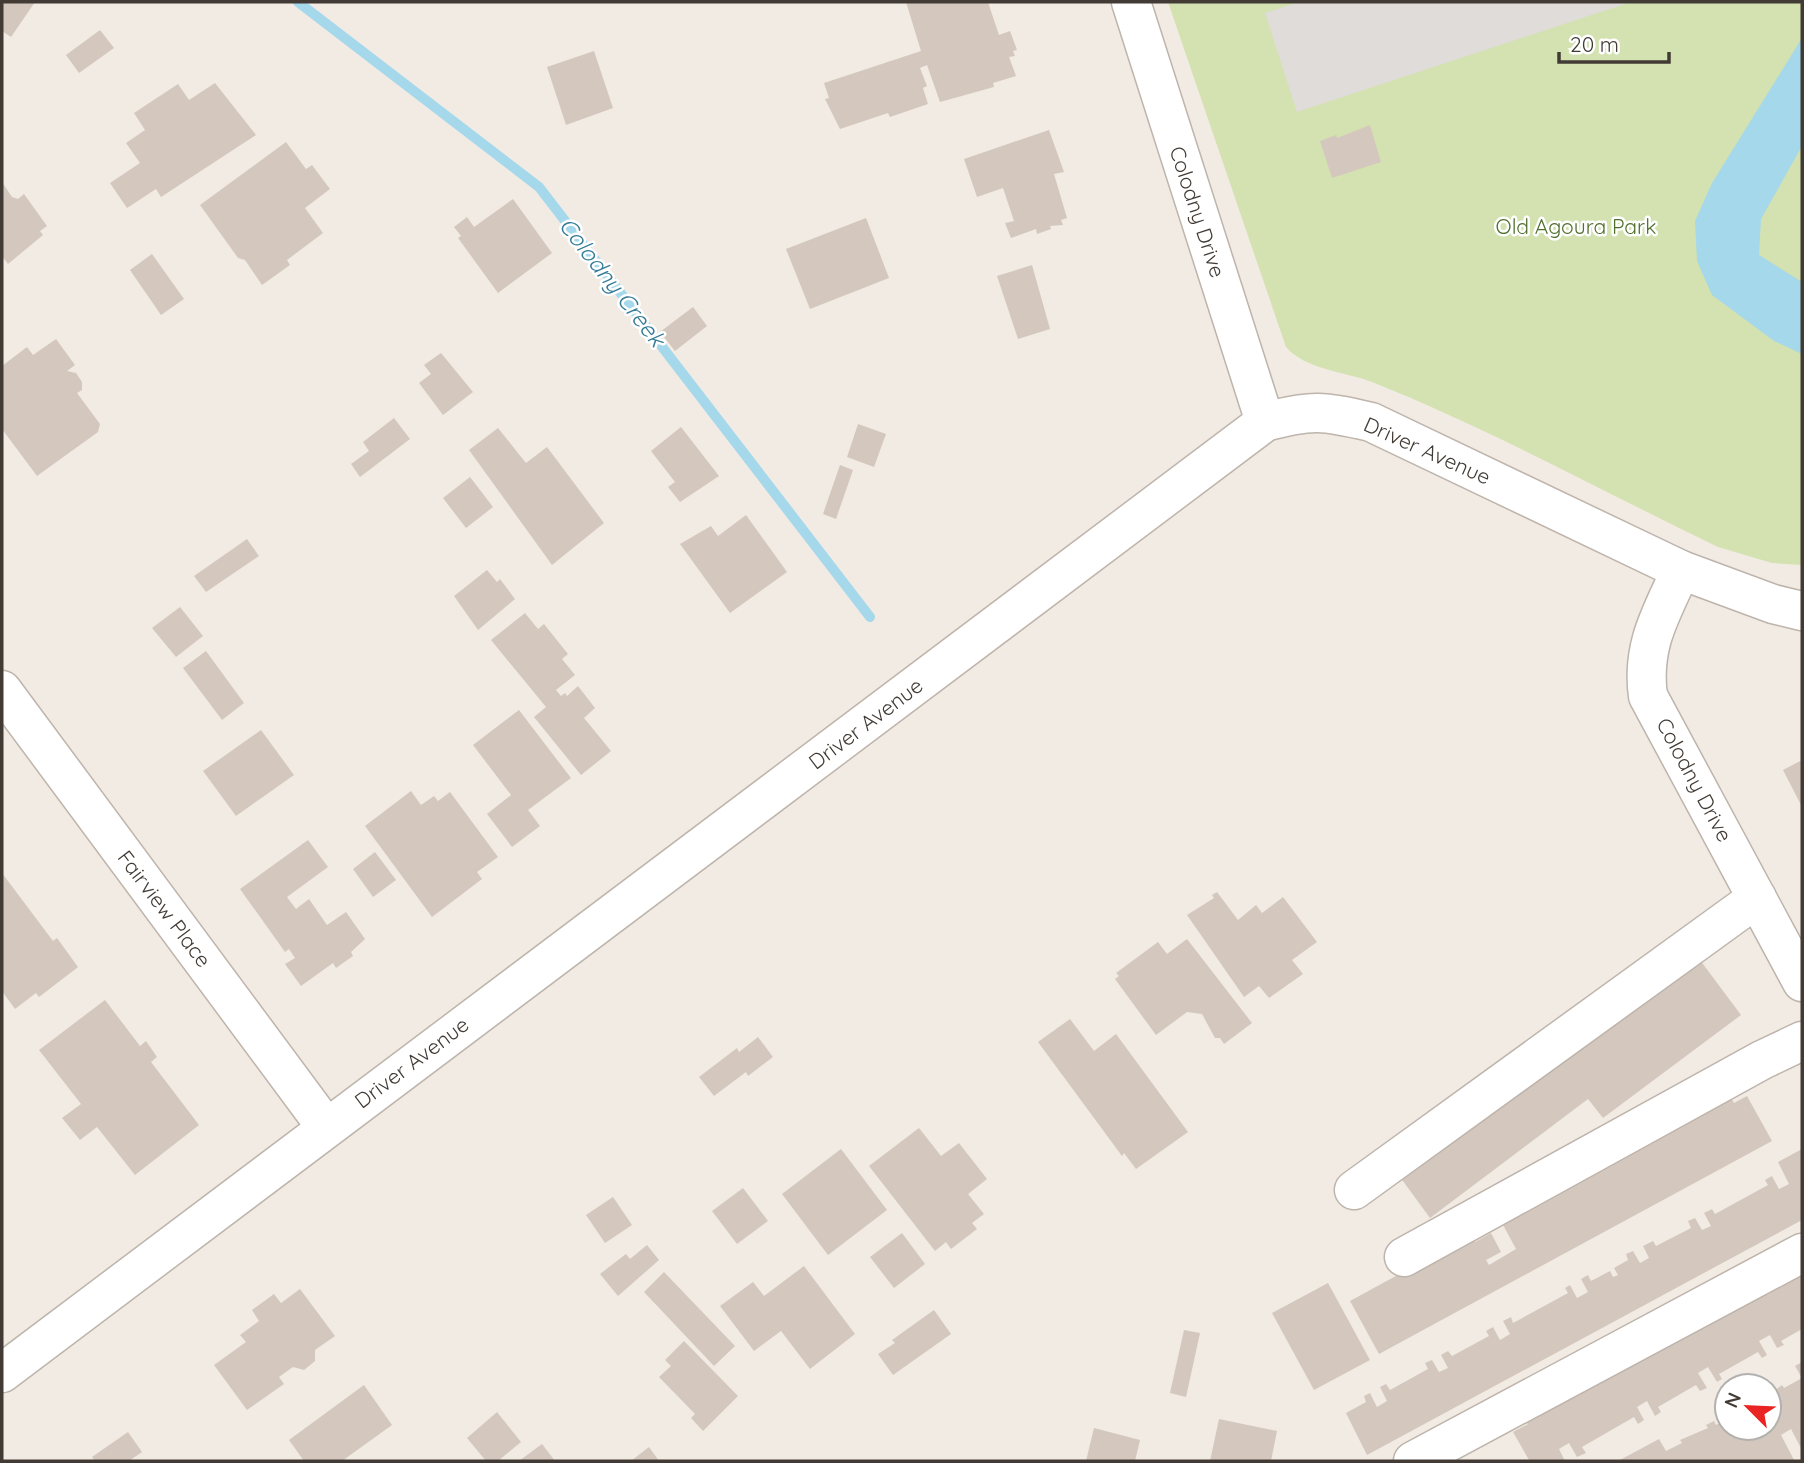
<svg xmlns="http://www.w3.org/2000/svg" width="1804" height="1463" font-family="Quicksand,sans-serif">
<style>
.green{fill:#d3e2b0}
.parking{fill:#dfdcd9}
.water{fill:#a4d8ea}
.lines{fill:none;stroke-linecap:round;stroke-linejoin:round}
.stream{stroke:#a4d8ea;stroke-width:10}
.building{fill:#d4c8be}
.minor-casing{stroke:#beb4ab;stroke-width:41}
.minor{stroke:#fff;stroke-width:38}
.labels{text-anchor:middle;stroke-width:5;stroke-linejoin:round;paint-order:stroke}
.street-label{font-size:21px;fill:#423b35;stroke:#fff}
.park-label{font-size:21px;fill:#506f2d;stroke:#fff}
.water-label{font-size:23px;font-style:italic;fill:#337b96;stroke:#fff}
</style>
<rect width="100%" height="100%" fill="#f1ebe4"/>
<path class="green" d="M 1168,2 L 1802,2 L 1802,565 L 1772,563 L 1718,547 C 1604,492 1490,429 1372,382 C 1344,371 1306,370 1286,347 Z"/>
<path class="parking" d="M 1299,2 L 1631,2 L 1297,112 L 1265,13 Z"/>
<path class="water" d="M 1802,38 L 1802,146 L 1761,219 L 1759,255 L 1802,282 L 1802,354 L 1774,341 L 1712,295 L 1697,261 L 1695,221 L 1712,183 Z"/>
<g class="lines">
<path class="stream" d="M 298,2 L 539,187 L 870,617"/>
</g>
<g class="building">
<path d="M 2,2 L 35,2 L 11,37 L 2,31 Z"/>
<path d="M 906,2 L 988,2 L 999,35 L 1010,31 L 1017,50 L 1013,51 L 1015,56 L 1009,57 L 1016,76 L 993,83 L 994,87 L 940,102 L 927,65 L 920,68 L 927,86 L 923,88 L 928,104 L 890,117 L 888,113 L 840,129 L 825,99 L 829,98 L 824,83 L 921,51 Z"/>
<path d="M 100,30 L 114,48 L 79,73 L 66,55 Z"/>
<path d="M 594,51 L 613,108 L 566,125 L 547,67 Z"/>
<path d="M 215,83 L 256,135 L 161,197 L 156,189 L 127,208 L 110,183 L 140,163 L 126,143 L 145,130 L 134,113 L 178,84 L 189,100 Z"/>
<path d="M 1370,125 L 1381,162 L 1332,178 L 1320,141 L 1336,135 L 1337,138 Z"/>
<path d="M 1049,130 L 1064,172 L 1054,174 L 1067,218 L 1061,220 L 1063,225 L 1050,226 L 1051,229 L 1037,234 L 1036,229 L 1011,238 L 1005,223 L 1014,221 L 1003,188 L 977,197 L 964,159 Z"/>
<path d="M 286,142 L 306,169 L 312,165 L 330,189 L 305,208 L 323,233 L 287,260 L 290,265 L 262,285 L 245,260 L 238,258 L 200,205 Z"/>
<path d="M 2,182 L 12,197 L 18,199 L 24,194 L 47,226 L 40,231 L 43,235 L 8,264 L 2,256 Z"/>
<path d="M 513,199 L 552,253 L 498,293 L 458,238 L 461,236 L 454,227 L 467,217 L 474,227 Z"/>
<path d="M 866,218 L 889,278 L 810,309 L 786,249 Z"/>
<path d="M 152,254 L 184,299 L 161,315 L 130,270 Z"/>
<path d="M 1032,265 L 1050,329 L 1018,339 L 997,276 Z"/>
<path d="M 693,307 L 707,326 L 675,351 L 660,332 Z"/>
<path d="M 56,339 L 75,365 L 67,371 L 76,373 L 82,382 L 82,390 L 77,393 L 100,424 L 98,432 L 37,476 L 2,429 L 2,366 L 27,347 L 33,355 Z"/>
<path d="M 441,353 L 473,392 L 443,415 L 419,383 L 431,374 L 424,365 Z"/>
<path d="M 394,418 L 410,439 L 360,477 L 351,464 L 369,451 L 363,442 Z"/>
<path d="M 858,424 L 886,434 L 874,467 L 847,457 Z"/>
<path d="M 681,427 L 719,476 L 680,502 L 668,487 L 675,482 L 651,451 Z"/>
<path d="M 498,428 L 526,463 L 547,447 L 604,523 L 552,565 L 469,450 Z"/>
<path d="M 840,465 L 853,470 L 836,519 L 823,514 Z"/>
<path d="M 470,477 L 493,507 L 466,528 L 443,498 Z"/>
<path d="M 746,515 L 787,572 L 730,613 L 680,544 L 711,526 L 718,536 Z"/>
<path d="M 247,539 L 259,556 L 206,592 L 194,576 Z"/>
<path d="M 487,570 L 497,582 L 500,579 L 515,599 L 478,630 L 454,596 Z"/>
<path d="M 180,607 L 203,636 L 176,657 L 152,628 Z"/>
<path d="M 525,613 L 538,629 L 544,624 L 568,654 L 562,659 L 575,675 L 556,690 L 561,696 L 565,693 L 567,696 L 578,686 L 595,708 L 584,718 L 611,751 L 581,775 L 534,717 L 546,707 L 491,640 Z"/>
<path d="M 206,651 L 244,703 L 222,720 L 183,668 Z"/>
<path d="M 519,710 L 571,778 L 528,810 L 540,826 L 512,847 L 487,814 L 511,795 L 473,745 Z"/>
<path d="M 261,730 L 294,775 L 236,816 L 203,771 Z"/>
<path d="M 1802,760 L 1802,807 L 1783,770 Z"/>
<path d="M 411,791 L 421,805 L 434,796 L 438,801 L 450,792 L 498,857 L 477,872 L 482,879 L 432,917 L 365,826 Z"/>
<path d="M 308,840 L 328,867 L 287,897 L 296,909 L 309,899 L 327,925 L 346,912 L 365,939 L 351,952 L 353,956 L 336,968 L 333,963 L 301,986 L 285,964 L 295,958 L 289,949 L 285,952 L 240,889 Z"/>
<path d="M 375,852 L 396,880 L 373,897 L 353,869 Z"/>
<path d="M 2,873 L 53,941 L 57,938 L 78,967 L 39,997 L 36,993 L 15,1009 L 2,991 Z"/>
<path d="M 1217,892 L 1238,920 L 1256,905 L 1262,913 L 1283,897 L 1317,942 L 1292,960 L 1303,974 L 1269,998 L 1259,986 L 1244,997 L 1187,915 L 1214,898 L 1212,895 Z"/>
<path d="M 1187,939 L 1252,1023 L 1224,1044 L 1220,1038 L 1215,1038 L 1202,1014 L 1187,1012 L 1156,1035 L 1115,979 L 1119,976 L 1116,973 L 1158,942 L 1167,954 Z"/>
<path d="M 1697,956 L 1741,1015 L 1603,1118 L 1588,1099 L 1430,1218 L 1400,1177 Z"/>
<path d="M 105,1000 L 140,1046 L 146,1041 L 157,1057 L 151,1062 L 199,1125 L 135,1175 L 97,1127 L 80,1140 L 62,1118 L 81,1104 L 39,1050 Z"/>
<path d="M 1070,1019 L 1094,1051 L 1116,1034 L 1188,1132 L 1136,1169 L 1124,1153 L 1122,1156 L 1038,1042 Z"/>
<path d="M 758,1037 L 773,1057 L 748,1076 L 746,1072 L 714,1096 L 699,1077 L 737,1048 L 739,1052 Z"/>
<path d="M 1730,1096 L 1734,1103 L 1747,1096 L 1772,1141 L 1379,1354 L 1350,1301 L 1471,1235 L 1475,1242 L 1491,1233 L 1501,1252 L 1486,1260 L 1489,1265 L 1516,1249 L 1501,1221 Z"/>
<path d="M 919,1128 L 941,1156 L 959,1143 L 987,1179 L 968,1194 L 984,1214 L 972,1223 L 977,1229 L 951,1249 L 946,1242 L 935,1251 L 869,1166 Z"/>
<path d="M 841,1149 L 887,1210 L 828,1255 L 782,1194 Z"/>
<path d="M 1802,1149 L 1802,1220 L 1367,1455 L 1346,1413 L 1366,1402 L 1364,1396 L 1370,1393 L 1377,1407 L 1387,1401 L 1380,1387 L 1386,1384 L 1390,1390 L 1428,1369 L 1425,1363 L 1432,1360 L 1439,1372 L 1448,1368 L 1441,1355 L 1448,1351 L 1452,1356 L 1489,1336 L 1486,1331 L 1493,1327 L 1500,1340 L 1510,1334 L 1503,1321 L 1511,1317 L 1513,1323 L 1568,1293 L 1565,1288 L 1570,1285 L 1577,1298 L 1588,1292 L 1581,1279 L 1588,1275 L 1591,1281 L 1610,1271 L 1613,1277 L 1618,1275 L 1614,1268 L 1628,1260 L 1626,1254 L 1633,1251 L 1640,1263 L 1649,1258 L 1643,1246 L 1653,1241 L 1656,1246 L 1691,1228 L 1688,1221 L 1695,1218 L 1702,1230 L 1711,1226 L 1704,1213 L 1712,1209 L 1715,1214 L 1768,1185 L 1765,1180 L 1772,1176 L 1779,1189 L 1789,1184 L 1778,1162 Z"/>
<path d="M 743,1188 L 768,1221 L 737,1244 L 712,1211 Z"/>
<path d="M 613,1197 L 632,1225 L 605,1243 L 586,1215 Z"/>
<path d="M 902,1233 L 925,1264 L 894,1288 L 870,1257 Z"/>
<path d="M 647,1245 L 659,1260 L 618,1296 L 600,1274 L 626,1254 L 630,1259 Z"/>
<path d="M 804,1266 L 855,1334 L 810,1369 L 781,1331 L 754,1351 L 720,1306 L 753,1282 L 764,1296 Z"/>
<path d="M 664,1272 L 735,1346 L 714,1366 L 644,1292 Z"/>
<path d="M 1802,1274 L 1802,1329 L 1781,1341 L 1784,1345 L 1777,1348 L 1770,1335 L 1759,1341 L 1767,1355 L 1762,1358 L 1758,1352 L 1719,1374 L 1722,1379 L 1717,1382 L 1708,1367 L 1698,1373 L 1707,1388 L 1700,1391 L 1696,1385 L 1658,1407 L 1661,1412 L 1655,1416 L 1647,1401 L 1637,1407 L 1644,1420 L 1638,1424 L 1634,1417 L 1582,1447 L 1586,1453 L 1577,1457 L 1569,1443 L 1559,1449 L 1565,1461 L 1529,1460 L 1513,1432 L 1528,1424 L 1526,1421 L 1532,1418 L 1533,1420 L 1610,1376 L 1611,1378 L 1642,1358 L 1643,1361 L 1666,1345 L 1672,1342 L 1673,1345 L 1728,1312 L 1734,1309 L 1735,1311 L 1759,1296 L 1765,1292 L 1767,1295 Z"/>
<path d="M 1328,1283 L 1370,1360 L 1314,1390 L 1272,1313 Z"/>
<path d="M 300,1289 L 335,1336 L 315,1350 L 315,1361 L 304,1370 L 293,1367 L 279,1377 L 284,1384 L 247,1410 L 214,1365 L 246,1342 L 240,1335 L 259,1321 L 252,1310 L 274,1294 L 281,1303 Z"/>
<path d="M 934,1310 L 951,1334 L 893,1375 L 878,1354 L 895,1343 L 892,1340 Z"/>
<path d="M 1184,1330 L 1200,1333 L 1186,1397 L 1170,1393 Z"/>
<path d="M 684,1341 L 738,1396 L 703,1431 L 691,1418 L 695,1414 L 659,1377 L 671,1366 L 665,1360 Z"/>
<path d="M 1802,1362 L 1802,1450 L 1791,1429 L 1781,1435 L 1794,1460 L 1792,1461 L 1618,1461 L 1659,1439 L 1666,1451 L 1682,1443 L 1680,1440 L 1708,1428 L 1706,1425 L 1714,1421 L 1716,1425 L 1727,1419 L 1727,1428 L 1769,1428 L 1769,1395 L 1782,1385 L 1784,1388 L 1802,1378 L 1795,1366 Z"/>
<path d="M 364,1385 L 392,1425 L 342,1461 L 304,1461 L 289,1440 Z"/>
<path d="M 497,1412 L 521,1442 L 498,1461 L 486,1461 L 467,1438 Z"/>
<path d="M 1219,1419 L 1277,1431 L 1271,1461 L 1210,1461 Z"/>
<path d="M 1094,1428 L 1140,1440 L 1135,1461 L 1086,1461 Z"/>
<path d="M 128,1432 L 142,1452 L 129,1461 L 95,1461 L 92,1457 Z"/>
<path d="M 542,1444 L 555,1461 L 519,1461 Z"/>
<path d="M 649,1447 L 659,1461 L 631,1461 Z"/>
</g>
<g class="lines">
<defs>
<g id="minor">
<path d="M 1131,2 L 1265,422"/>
<path d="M 1681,570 C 1661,614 1641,646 1648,696 L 1802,982"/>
<path d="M 2,690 L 326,1127"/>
<path d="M 1354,1190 L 1757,898"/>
<path d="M 1404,1257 L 1762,1060 L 1802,1041"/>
<path d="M 2,1373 L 1265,422 C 1312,409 1323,411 1371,422 L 1681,570 L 1773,604 L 1802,611"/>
<path d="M 1413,1461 L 1802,1253"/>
</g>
</defs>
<use href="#minor" class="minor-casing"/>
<use href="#minor" class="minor"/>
</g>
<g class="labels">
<g class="street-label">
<text transform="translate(1197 212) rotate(72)" y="7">Colodny Drive</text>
<text transform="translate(1427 451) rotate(24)" y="7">Driver Avenue</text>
<text transform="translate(866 724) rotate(-37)" y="7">Driver Avenue</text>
<text transform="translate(1694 780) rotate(62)" y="7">Colodny Drive</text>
<text transform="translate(164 909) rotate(53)" y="7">Fairview Place</text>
<text transform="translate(412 1063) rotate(-37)" y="7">Driver Avenue</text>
</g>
<g class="park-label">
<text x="1576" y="234">Old Agoura Park</text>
</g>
<g class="water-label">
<text transform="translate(612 282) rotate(52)" y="8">Colodny Creek</text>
</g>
</g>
<rect width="1804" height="1463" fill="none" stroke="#423b35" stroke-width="7"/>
<g transform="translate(1748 1407) rotate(294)"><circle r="33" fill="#ffffff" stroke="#b3b1ae" stroke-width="2"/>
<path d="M0-5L12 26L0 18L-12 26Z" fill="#e92423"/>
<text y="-10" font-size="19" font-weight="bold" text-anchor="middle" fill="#423b35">N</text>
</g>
<path d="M1559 52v10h110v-10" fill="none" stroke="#423b35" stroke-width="3.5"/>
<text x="1570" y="52" font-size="21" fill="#423b35" stroke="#ffffff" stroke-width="5" paint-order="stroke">20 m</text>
</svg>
